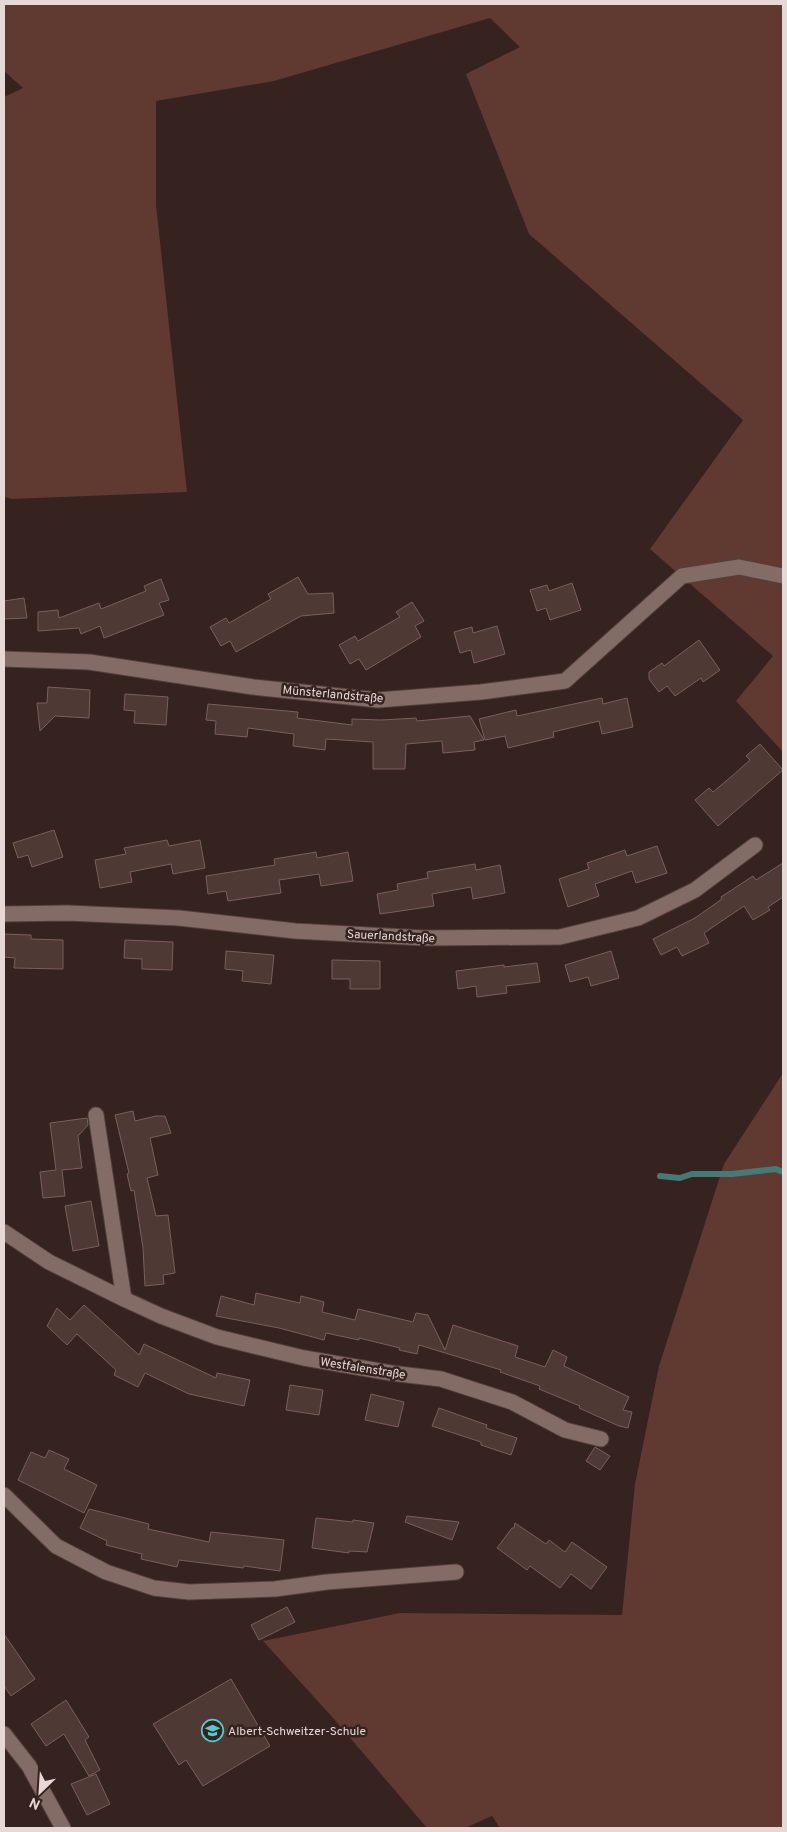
<svg xmlns="http://www.w3.org/2000/svg" width="787" height="1832" font-family="Overpass,sans-serif">
<style>
.green{fill:#603930}
.lines{fill:none;stroke-linecap:round;stroke-linejoin:round}
.stream{stroke:#457a79;stroke-width:6}
.building{fill:#4f3934;stroke:#78605b}
.minor-casing{stroke:#51403d;stroke-width:17}
.minor{stroke:#846c66;stroke-width:15}
.labels{text-anchor:middle;stroke-width:5;stroke-linejoin:round;paint-order:stroke}
.street-label{font-size:12px;fill:#e6d8d5;stroke:#36221e}
.poi-label{font-size:12px;fill:#e6d8d5;stroke:#36221e;text-anchor:start}
</style>
<rect width="100%" height="100%" fill="#36221e"/>
<g class="green">
<path d="M 4,4 L 783,4 L 783,752 L 736,701 L 773,656 L 650,549 L 743,420 L 529,234 L 466,74 L 520,47 L 490,18 L 274,81 L 156,101 L 156,205 L 187,492 L 12,499 L 4,497 L 4,97 L 23,88 L 4,71 Z"/>
<path d="M 783,1073 L 783,1828 L 500,1828 L 492,1816 L 465,1828 L 427,1828 L 334,1719 L 263,1641 L 400,1613 L 622,1615 L 635,1484 L 659,1366 L 724,1164 Z"/>
</g>
<g class="lines">
<path class="stream" d="M 660,1176 L 680,1178 L 692,1174 L 732,1174 L 776,1169 L 783,1172"/>
</g>
<g class="building">
<path d="M 298,577 L 308,594 L 333,593 L 334,613 L 301,616 L 236,652 L 230,641 L 221,646 L 210,627 L 226,618 L 229,623 L 271,599 L 268,594 Z"/>
<path d="M 161,579 L 169,600 L 159,603 L 164,615 L 104,638 L 100,626 L 81,634 L 79,628 L 38,631 L 38,612 L 58,610 L 59,618 L 99,603 L 101,609 L 146,591 L 144,586 Z"/>
<path d="M 572,583 L 581,610 L 550,620 L 546,608 L 537,611 L 530,590 L 547,585 L 549,591 Z"/>
<path d="M 24,598 L 27,618 L 4,619 L 4,601 Z"/>
<path d="M 412,602 L 424,621 L 415,626 L 421,637 L 366,670 L 359,659 L 350,664 L 339,645 L 355,636 L 358,641 L 400,617 L 396,612 Z"/>
<path d="M 497,626 L 505,654 L 474,663 L 471,650 L 460,653 L 454,632 L 472,627 L 473,633 Z"/>
<path d="M 699,640 L 720,670 L 703,682 L 701,678 L 675,696 L 667,686 L 659,692 L 649,679 L 649,672 L 662,663 L 664,666 Z"/>
<path d="M 48,687 L 90,690 L 89,718 L 55,716 L 40,731 L 37,703 L 47,703 Z"/>
<path d="M 125,694 L 168,697 L 166,725 L 134,723 L 135,711 L 124,710 Z"/>
<path d="M 602,698 L 603,704 L 627,698 L 633,727 L 602,734 L 599,721 L 553,732 L 554,737 L 508,748 L 505,736 L 485,740 L 479,719 L 516,710 L 517,716 Z"/>
<path d="M 208,704 L 298,712 L 297,718 L 352,725 L 352,719 L 381,720 L 416,718 L 417,721 L 470,716 L 484,740 L 474,742 L 475,750 L 443,753 L 442,741 L 406,744 L 405,769 L 373,769 L 373,742 L 326,739 L 325,750 L 293,746 L 294,734 L 248,728 L 247,737 L 215,734 L 216,721 L 206,720 Z"/>
<path d="M 760,744 L 783,770 L 718,826 L 695,800 L 709,788 L 713,792 L 732,776 L 750,760 L 746,756 Z"/>
<path d="M 54,830 L 63,857 L 32,867 L 28,855 L 18,858 L 13,843 Z"/>
<path d="M 167,840 L 169,846 L 200,840 L 205,868 L 173,874 L 171,864 L 150,868 L 130,872 L 132,882 L 100,888 L 95,860 L 126,854 L 124,848 Z"/>
<path d="M 657,846 L 667,873 L 636,883 L 632,871 L 595,884 L 599,896 L 568,907 L 559,879 L 589,869 L 587,863 L 625,850 L 627,856 Z"/>
<path d="M 316,852 L 317,858 L 348,852 L 353,881 L 321,886 L 319,874 L 279,880 L 281,893 L 228,901 L 226,891 L 208,894 L 206,876 L 275,865 L 274,859 Z"/>
<path d="M 783,863 L 783,897 L 768,907 L 770,910 L 753,920 L 744,906 L 704,933 L 709,943 L 682,956 L 677,947 L 661,955 L 653,939 L 695,918 L 722,899 L 721,897 L 753,876 L 756,880 Z"/>
<path d="M 475,864 L 476,870 L 500,865 L 505,893 L 473,899 L 471,887 L 432,894 L 434,906 L 380,914 L 377,894 L 398,890 L 397,884 L 428,878 L 427,872 Z"/>
<path d="M 4,934 L 31,935 L 31,939 L 63,940 L 63,969 L 14,968 L 15,958 L 4,957 Z"/>
<path d="M 125,940 L 173,942 L 172,970 L 142,969 L 142,959 L 124,958 Z"/>
<path d="M 226,951 L 274,955 L 271,984 L 242,981 L 243,971 L 225,969 Z"/>
<path d="M 611,951 L 619,978 L 591,986 L 588,977 L 570,982 L 565,965 Z"/>
<path d="M 332,960 L 380,961 L 380,989 L 350,989 L 350,979 L 332,979 Z"/>
<path d="M 537,963 L 540,982 L 506,986 L 507,993 L 477,997 L 476,986 L 458,989 L 456,971 L 504,965 L 504,967 Z"/>
<path d="M 133,1111 L 135,1121 L 156,1116 L 165,1116 L 171,1133 L 150,1138 L 158,1175 L 147,1178 L 156,1216 L 168,1215 L 175,1273 L 163,1275 L 164,1284 L 145,1286 L 143,1248 L 134,1190 L 131,1191 L 127,1174 L 129,1173 L 115,1115 Z"/>
<path d="M 87,1118 L 88,1125 L 78,1136 L 82,1168 L 62,1170 L 65,1196 L 43,1198 L 40,1172 L 56,1170 L 50,1123 Z"/>
<path d="M 91,1201 L 99,1246 L 73,1251 L 65,1206 Z"/>
<path d="M 256,1293 L 300,1303 L 301,1296 L 324,1302 L 322,1312 L 355,1320 L 358,1309 L 413,1322 L 416,1313 L 428,1315 L 445,1350 L 453,1325 L 518,1346 L 515,1357 L 545,1367 L 553,1350 L 567,1357 L 564,1366 L 629,1397 L 623,1410 L 632,1412 L 628,1428 L 619,1426 L 579,1408 L 580,1406 L 539,1389 L 540,1386 L 500,1372 L 501,1370 L 419,1345 L 417,1354 L 399,1350 L 400,1348 L 359,1338 L 359,1340 L 326,1333 L 324,1340 L 279,1328 L 216,1316 L 221,1296 L 254,1305 Z"/>
<path d="M 84,1305 L 139,1355 L 144,1344 L 216,1378 L 217,1373 L 250,1380 L 244,1406 L 189,1394 L 145,1373 L 138,1387 L 114,1375 L 116,1370 L 77,1334 L 67,1345 L 47,1326 L 57,1308 L 70,1320 Z"/>
<path d="M 290,1385 L 323,1390 L 319,1415 L 286,1410 Z"/>
<path d="M 371,1394 L 404,1402 L 398,1427 L 365,1420 Z"/>
<path d="M 439,1408 L 487,1425 L 486,1428 L 517,1438 L 511,1455 L 481,1445 L 481,1442 L 432,1426 Z"/>
<path d="M 595,1447 L 610,1456 L 600,1470 L 586,1461 Z"/>
<path d="M 49,1450 L 69,1459 L 64,1469 L 97,1485 L 84,1513 L 18,1480 L 31,1452 L 45,1458 Z"/>
<path d="M 89,1509 L 149,1524 L 148,1529 L 209,1542 L 211,1532 L 284,1540 L 280,1571 L 244,1566 L 243,1568 L 179,1560 L 177,1567 L 141,1559 L 142,1554 L 106,1545 L 107,1541 L 80,1528 Z"/>
<path d="M 407,1516 L 459,1522 L 452,1540 L 405,1522 Z"/>
<path d="M 316,1518 L 353,1522 L 353,1520 L 374,1523 L 367,1552 L 349,1551 L 349,1553 L 312,1548 Z"/>
<path d="M 515,1523 L 546,1544 L 549,1540 L 565,1552 L 572,1542 L 607,1567 L 591,1589 L 571,1574 L 560,1588 L 530,1566 L 527,1570 L 497,1548 L 512,1528 L 514,1528 Z"/>
<path d="M 287,1607 L 295,1622 L 259,1640 L 251,1625 Z"/>
<path d="M 4,1634 L 35,1679 L 11,1696 L 4,1686 Z"/>
<path d="M 231,1679 L 270,1746 L 203,1786 L 186,1760 L 179,1765 L 153,1724 Z"/>
<path d="M 66,1700 L 89,1737 L 85,1740 L 100,1770 L 89,1776 L 64,1734 L 46,1746 L 31,1724 Z"/>
<path d="M 96,1774 L 110,1804 L 87,1815 L 71,1784 Z"/>
</g>
<g class="lines">
<defs>
<g id="minor">
<path d="M 4,659 L 89,662 L 253,687 L 378,700 L 481,692 L 565,681 L 682,576 L 739,567 L 783,576"/>
<path d="M 4,914 L 68,913 L 179,918 L 295,931 L 424,938 L 560,937 L 638,918 L 695,890 L 755,845"/>
<path d="M 96,1115 L 124,1299"/>
<path d="M 4,1232 L 49,1262 L 124,1299 L 161,1316 L 217,1337 L 304,1358 L 391,1373 L 441,1379 L 512,1402 L 565,1430 L 601,1439"/>
<path d="M 4,1495 L 56,1546 L 106,1572 L 154,1588 L 189,1592 L 275,1589 L 327,1582 L 456,1572"/>
<path d="M 4,1734 L 29,1766 L 63,1828"/>
</g>
</defs>
<use href="#minor" class="minor-casing"/>
<use href="#minor" class="minor"/>
</g>
<defs>
<symbol id="school-ring" viewBox="-11 -11 22 22"><circle r="9.5" fill="#36221e" stroke="#52cdcd" stroke-width="1.5"/><path d="M0-5L7-2L0 1L-7-2ZM-4 1L0 2.5L4 1V4Q0 6-4 4Z" fill="#52cdcd"/></symbol>
</defs>
<g fill-rule="evenodd">
<use href="#school-ring" x="200" y="1718" width="25" height="25"/>
</g>
<g class="labels">
<g class="street-label">
<text transform="translate(333 694) rotate(5)" y="4">Münsterlandstraße</text>
<text transform="translate(391 936) rotate(3)" y="4">Sauerlandstraße</text>
<text transform="translate(363 1368) rotate(9)" y="4">Westfalenstraße</text>
</g>
<g class="poi-label">
<text x="228" y="1735">Albert-Schweitzer-Schule</text>
</g>
</g>
<rect width="787" height="1832" fill="none" stroke="#e6d8d5" stroke-width="10"/>
<g transform="translate(40 1792) rotate(205)" stroke="#36221e" stroke-width="4" paint-order="stroke">
<path d="M0-4L9 19L0 12L-9 19Z" fill="#e6d8d5"/>
<text y="-8" font-size="14" font-weight="bold" text-anchor="middle" fill="#e6d8d5">N</text>
</g>
</svg>
